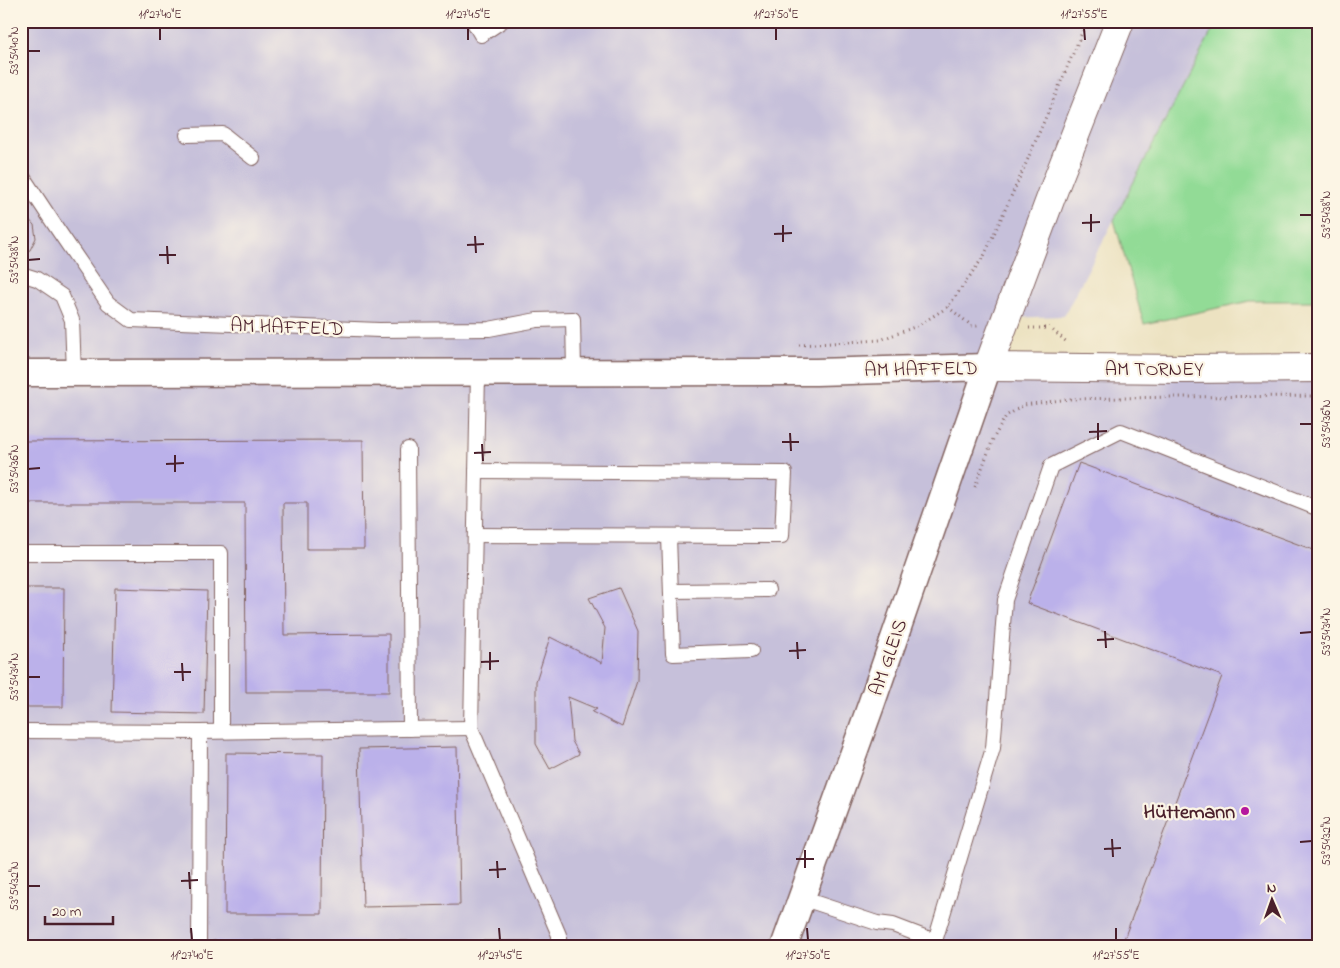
<svg xmlns="http://www.w3.org/2000/svg" width="1340" height="968" font-family="'Indie Flower',sans-serif">
<style>
.industrial{fill:#c6c0da}
.green{fill:#92db96;stroke:#6e7d60}
.building{fill:#bbb1ea}
.lines{fill:none;stroke-linecap:round;stroke-linejoin:round}
.service-casing{stroke:#836360;stroke-width:16}
.minor-casing{stroke:#836360;stroke-width:29}
.tertiary-casing{stroke:#836360;stroke-width:30}
.path{stroke:#836360;stroke-width:3;stroke-dasharray:1 4;stroke-linecap:butt}
.service{stroke:#fff;stroke-width:14}
.minor{stroke:#fff;stroke-width:26}
.tertiary{stroke:#fff;stroke-width:28}
.ticks{fill:none;stroke:#4a1f2b;stroke-width:2}
.poi-dot{fill:#b5179e;stroke:#fcf5e5;stroke-width:2}
.labels{text-anchor:middle;stroke-width:4.5;stroke-linejoin:round;paint-order:stroke}
.street-label{font-size:20px;fill:#4a1f2b;stroke:#fcf5e5}
.poi-label{font-size:20px;font-weight:bold;fill:#4a1f2b;stroke:#fcf5e5;text-anchor:end}
.neatline{fill:none;stroke:#4a1f2b;stroke-width:2}
.ticks-label{font-size:12px;text-anchor:middle;fill:#4a1f2b}
</style>
<rect width="100%" height="100%" fill="#fcf5e5"/>
<filter id="ink" filterUnits="userSpaceOnUse"><feTurbulence type="fractalNoise" baseFrequency=".02" numOctaves="2"/><feDisplacementMap in="SourceGraphic" scale="10" xChannelSelector="R" yChannelSelector="G"/><feConvolveMatrix kernelMatrix="1 2 1 2 8 2 1 2 1" color-interpolation-filters="sRGB"/></filter>
<filter id="wash" filterUnits="userSpaceOnUse"><feTurbulence type="fractalNoise" baseFrequency=".0096" numOctaves="4" result="noise"/><feDisplacementMap in="SourceGraphic" scale="20" xChannelSelector="R" yChannelSelector="G"/><feGaussianBlur stdDeviation="1.12" result="paint"/><feColorMatrix in="noise" values="0 0 0 0 0 0 0 0 0 0 0 0 0 0 0 0 0 1.4 0 .05"/><feComposite in="paint" operator="in"/></filter>
<g filter="url(#wash)">
<rect width="100%" height="100%" fill="#ece2c1"/>
<path class="industrial" d="M 21,21 L 1217,21 L 1064,316 L 1006,318 L 989,366 L 1319,368 L 1319,947 L 21,947 Z"/>
<path class="green" d="M 1217,21 L 1319,21 L 1319,301 L 1250,301 L 1144,324 L 1114,220 Z"/>
<g id="blocks">
<g class="building">
<path d="M 21,214 L 26,216 L 34,225 L 36,238 L 30,250 L 21,254 Z"/>
<path d="M 363,440 L 364,549 L 307,549 L 307,503 L 283,503 L 284,635 L 389,634 L 389,692 L 246,692 L 245,503 L 21,503 L 21,441 Z"/>
<path d="M 1079,463 L 1319,552 L 1319,947 L 1121,947 L 1222,676 L 1027,603 Z"/>
<path d="M 21,588 L 64,588 L 63,707 L 21,707 Z"/>
<path d="M 115,588 L 207,591 L 204,714 L 112,712 Z"/>
<path d="M 619,588 L 638,631 L 637,681 L 622,727 L 592,712 L 597,709 L 568,697 L 572,741 L 579,754 L 550,769 L 536,744 L 536,681 L 550,637 L 602,663 L 605,628 L 589,598 Z"/>
<path d="M 457,747 L 460,905 L 363,907 L 359,749 Z"/>
<path d="M 226,753 L 323,754 L 322,914 L 225,914 Z"/>
<path d="M 21,757 L 27,757 L 25,947 L 21,947 Z"/>
<rect x="213" y="941" width="318" height="6"/>
</g>
</g>
</g>
<g filter="url(#ink)">
<use href="#blocks" fill-opacity="0" stroke="#836360" stroke-width="1"/>
<g class="lines">
<defs>
<g id="service">
<path d="M 473,21 L 481,35 L 502,21"/>
<path d="M 187,135 L 223,134 L 253,158"/>
<path d="M 21,174 L 58,230 L 108,303 L 131,320 L 379,330 L 489,329 L 537,320 L 573,319 L 574,371"/>
<path d="M 21,274 L 37,279 L 62,296 L 72,320 L 74,373"/>
<path d="M 478,372 L 471,728 L 559,935 L 559,947"/>
<path d="M 408,449 L 410,729"/>
<path d="M 475,535 L 782,536 L 785,473 L 476,471"/>
<path d="M 669,536 L 673,654 L 751,651"/>
<path d="M 21,553 L 221,553 L 221,731"/>
<path d="M 671,591 L 768,590"/>
<path d="M 21,731 L 200,732 L 471,728"/>
<path d="M 801,898 L 877,923 L 893,925 L 935,941 L 933,947"/>
<path d="M 935,941 L 993,748 L 1005,600 L 1051,466 L 1121,431 L 1319,509"/>
<path d="M 199,947 L 200,732"/>
</g>
<path id="minor" d="M 21,373 L 816,372 L 988,367 L 871,705 L 784,947"/>
<path id="tertiary" d="M 1120,21 L 1057,181 L 988,367 L 1185,369 L 1319,368"/>
</defs>
<use href="#service" class="service-casing"/>
<use href="#minor" class="minor-casing"/>
<use href="#tertiary" class="tertiary-casing"/>
<g class="path">
<path d="M 948,307 L 972,326 L 978,326"/>
<path d="M 1029,328 L 1050,328 L 1068,343"/>
<path d="M 799,345 L 880,340 L 917,326 L 948,307 L 984,256 L 1024,168 L 1087,21"/>
<path d="M 975,487 L 993,439 L 1006,416 L 1024,405 L 1069,399 L 1176,397 L 1319,396"/>
</g>
<use href="#service" class="service"/>
<use href="#minor" class="minor"/>
<use href="#tertiary" class="tertiary"/>
</g>
</g>
<path class="ticks" d="M 160,28 L 160,40M 468,28 L 468,40M 776,28 L 776,40M 1084,28 L 1085,40M 28,51 L 40,51M 1091,214 L 1091,232M 1300,215 L 1312,215M 1082,223 L 1100,222M 783,225 L 783,242M 774,234 L 792,233M 475,236 L 476,253M 467,245 L 484,244M 167,246 L 168,264M 159,255 L 176,255M 28,260 L 40,259M 1098,423 L 1098,440M 1300,424 L 1312,424M 1089,432 L 1107,431M 790,433 L 791,451M 782,442 L 799,442M 482,444 L 483,461M 474,453 L 491,452M 175,455 L 175,472M 166,464 L 184,463M 28,469 L 40,468M 1105,631 L 1106,648M 1300,633 L 1312,632M 1097,640 L 1114,639M 797,642 L 798,659M 789,651 L 806,650M 490,652 L 490,670M 481,662 L 499,661M 182,663 L 183,681M 174,672 L 191,672M 28,677 L 40,677M 1112,839 L 1113,857M 1300,842 L 1312,841M 1104,849 L 1121,848M 805,850 L 805,868M 796,859 L 814,859M 497,861 L 498,878M 489,870 L 506,869M 189,872 L 190,889M 181,881 L 198,880M 28,886 L 40,886M 191,928 L 192,940M 499,928 L 500,940M 807,928 L 808,940M 1116,928 L 1116,940"/>
<circle class="poi-dot" cx="1245" cy="811" r="5"/>
<g class="labels">
<g class="street-label">
<text transform="translate(287 326) rotate(2)" y="7">AM HAFFELD</text>
<text transform="translate(921 368) rotate(-1)" y="7">AM HAFFELD</text>
<text x="1154" y="375">AM TORNEY</text>
<text transform="translate(887 657) rotate(-71)" y="7">AM GLEIS</text>
</g>
<g class="poi-label">
<text x="1235" y="818">Hüttemann</text>
</g>
</g>
<rect width="1340" height="968" fill="none" stroke="#fcf5e5" stroke-width="55"/>
<g transform="translate(1272 900) rotate(358)" stroke="#fcf5e5" stroke-width="4" paint-order="stroke">
<path d="M0-4L9 19L0 12L-9 19Z" fill="#4a1f2b"/>
<text y="-8" font-size="14" font-weight="bold" text-anchor="middle" fill="#4a1f2b">N</text>
</g>
<path d="M45 916v8h68v-8" fill="none" stroke="#4a1f2b" stroke-width="2.5"/>
<text x="52" y="916" font-size="15" fill="#4a1f2b" stroke="#fcf5e5" stroke-width="4" paint-order="stroke">20 m</text>
<rect x="28" y="28" width="1284" height="912" class="neatline"/>
<g class="ticks-label">
<text x="160" y="18">11°27'40"E</text>
<text x="468" y="18">11°27'45"E</text>
<text x="776" y="18">11°27'50"E</text>
<text x="1084" y="18">11°27'55"E</text>
<text transform="translate(14 51) rotate(-90)" y="4">53°54'40"N</text>
<text transform="translate(1326 215) rotate(-90)" y="4">53°54'38"N</text>
<text transform="translate(14 260) rotate(-90)" y="4">53°54'38"N</text>
<text transform="translate(1326 424) rotate(-90)" y="4">53°54'36"N</text>
<text transform="translate(14 469) rotate(-90)" y="4">53°54'36"N</text>
<text transform="translate(1326 632) rotate(-90)" y="4">53°54'34"N</text>
<text transform="translate(14 677) rotate(-90)" y="4">53°54'34"N</text>
<text transform="translate(1326 841) rotate(-90)" y="4">53°54'32"N</text>
<text transform="translate(14 886) rotate(-90)" y="4">53°54'32"N</text>
<text x="192" y="959">11°27'40"E</text>
<text x="500" y="959">11°27'45"E</text>
<text x="808" y="959">11°27'50"E</text>
<text x="1116" y="959">11°27'55"E</text>
</g>
</svg>
